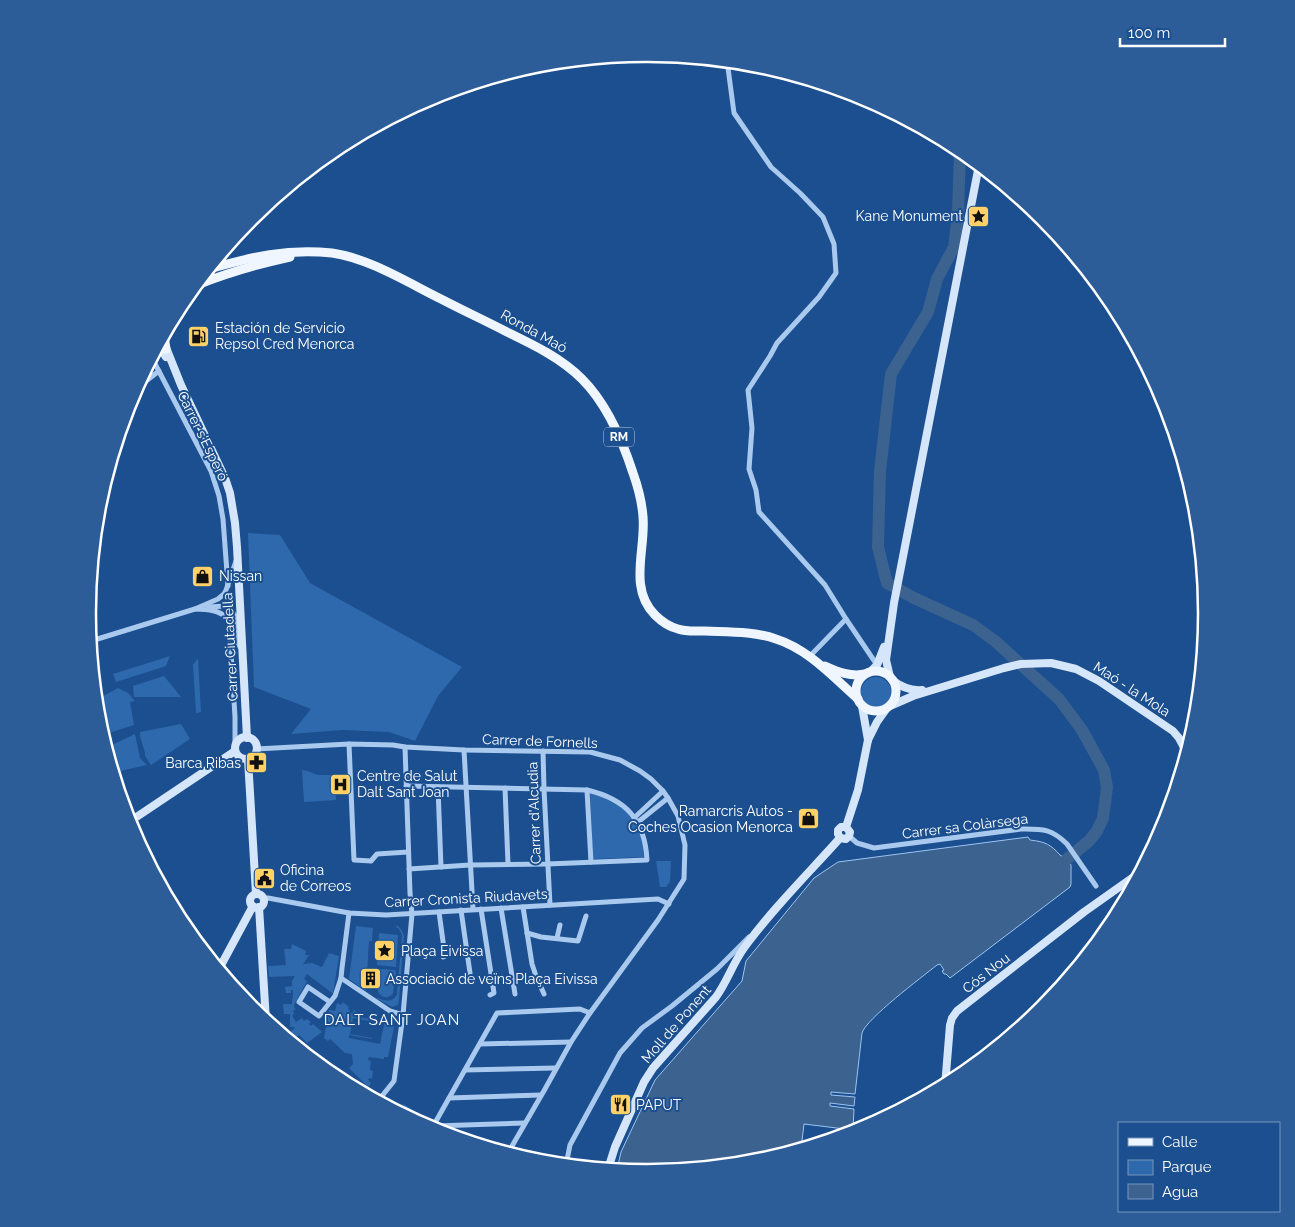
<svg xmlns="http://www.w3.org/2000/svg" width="1295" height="1227" font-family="Raleway,sans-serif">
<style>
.green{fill:#2e69ad}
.water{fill:#3c6290;stroke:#9cc4f0}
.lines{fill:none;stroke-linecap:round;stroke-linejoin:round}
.river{stroke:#3c6290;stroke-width:12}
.street{stroke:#a9c9ee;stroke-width:5}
.secondary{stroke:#d6e6fa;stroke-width:8}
.primary{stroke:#f0f6ff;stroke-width:9}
.labels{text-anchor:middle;stroke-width:4;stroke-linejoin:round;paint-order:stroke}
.shield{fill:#1b4f8f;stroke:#bbcadd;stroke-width:1}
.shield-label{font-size:12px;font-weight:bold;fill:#fff}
.poi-label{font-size:14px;fill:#fff;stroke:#1b4f8f;text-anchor:start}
.street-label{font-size:14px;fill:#fff;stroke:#1b4f8f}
.neighbourhood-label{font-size:15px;letter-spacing:1px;fill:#fff;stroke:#1b4f8f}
.rim{fill:none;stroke:#fff;stroke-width:2.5}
</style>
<rect width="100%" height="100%" fill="#1b4f8f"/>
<g class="green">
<path d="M 248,533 L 280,535 L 310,583 L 462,667 L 438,696 L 415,741 L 389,732 L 343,730 L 291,734 L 311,709 L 254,687 Z"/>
<path d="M 170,656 L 166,666 L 116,682 L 113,674 Z"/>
<path d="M 198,658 L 201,712 L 196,713 L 193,665 Z"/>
<path d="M 164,676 L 181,697 L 134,697 L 133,686 Z"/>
<circle cx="876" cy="692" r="15"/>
<path d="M 118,688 L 128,693 L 135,701 L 130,702 L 134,725 L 109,733 L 98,699 Z"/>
<path d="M 181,724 L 190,739 L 151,765 L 145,756 L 145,753 L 140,736 L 140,732 Z"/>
<path d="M 135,734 L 140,758 L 147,765 L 120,771 L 112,745 Z"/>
<path d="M 302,770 L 307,771 L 318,775 L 333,775 L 335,779 L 336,800 L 304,802 Z"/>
<path d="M 590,793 C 595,794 600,795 605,797 C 609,798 612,801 615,803 C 634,816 644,834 644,857 L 593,859 Z"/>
<path d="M 656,861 L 671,861 L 670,882 L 666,887 L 660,887 Z"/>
<path d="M 397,925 L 400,928 L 404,935 L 399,1000 L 398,1005 L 392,1007 L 376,998 L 378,998 C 385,1001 393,1003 397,994 L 402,935 L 399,929 L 396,927 Z"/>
<path d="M 356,926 L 373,928 L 372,941 L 369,941 L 366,991 L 349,979 Z"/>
<path d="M 379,933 L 398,935 L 396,967 L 377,965 Z"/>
<path d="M 292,944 L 306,951 L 305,955 L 309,955 L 303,964 L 312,963 L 322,967 L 329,953 L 339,956 L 333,993 L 332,993 L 307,974 L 304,979 L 307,981 L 295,1003 L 294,1007 L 296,1009 L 293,1011 L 294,1014 L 292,1016 L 296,1022 L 302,1018 L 304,1021 L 307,1019 L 311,1022 L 309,1024 L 311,1026 L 313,1024 L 322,1032 L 307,1043 L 299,1035 L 293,1039 L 293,1035 L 291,1035 L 291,1031 L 295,1028 L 294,1027 L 290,1027 L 290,1014 L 284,1014 L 283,1004 L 292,1004 L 292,998 L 293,998 L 293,990 L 291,990 L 291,993 L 286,993 L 285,987 L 292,986 L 292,981 L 295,976 L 269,977 L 268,966 L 286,965 L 284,949 L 291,949 Z"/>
<path d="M 380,969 L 395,970 L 396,973 L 393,993 C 389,999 382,999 378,992 L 378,970 Z"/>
<path d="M 343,1002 L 349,1007 L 348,1009 L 350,1011 L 349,1013 L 352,1013 L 354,1010 L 356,1011 L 355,1014 L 353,1014 L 353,1016 L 375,1020 L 375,1022 L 353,1018 L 350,1034 L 372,1038 L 372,1039 L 349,1035 L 349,1038 L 380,1044 L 385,1020 L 391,1021 L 394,1027 L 388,1057 L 384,1057 L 384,1059 L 369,1057 L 368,1060 L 371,1061 L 370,1070 L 373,1071 L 372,1079 L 370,1078 L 368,1079 L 371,1084 L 368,1087 L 349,1068 L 353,1064 L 352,1054 L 345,1053 L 330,1039 L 328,1041 L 324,1038 L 329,1010 L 335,1011 L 337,1003 L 341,1005 Z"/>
<path d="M 404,1104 L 431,1124 L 429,1128 L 398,1112 Z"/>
</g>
<path class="water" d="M 1028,837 L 1030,840 C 1046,842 1050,844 1061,856 L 1065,856 L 1071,865 L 1071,884 L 1070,887 L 950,978 L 946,974 L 944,974 L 942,971 L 944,970 L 940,964 L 937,965 C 922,977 866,1019 862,1033 L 855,1094 L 831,1092 L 831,1095 L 855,1097 L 854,1106 L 830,1103 L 830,1106 L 854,1109 L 853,1130 L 804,1124 L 801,1149 L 756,1163 L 647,1173 L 617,1170 L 621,1152 L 655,1080 L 742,981 L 746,961 L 814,878 L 838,862 Z"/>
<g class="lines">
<path class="river" d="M 960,150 L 958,215 L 954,247 L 937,279 L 928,312 L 891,374 L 880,471 L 878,547 L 887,583 L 914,598 L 973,625 L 995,641 L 1059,699 L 1082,730 L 1104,770 L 1107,787 L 1105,803 L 1103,818 L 1097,831 L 1089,841 L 1067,859"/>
<g class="street">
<path d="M 725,61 L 728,68 L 734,113 L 771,167 L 800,193 L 823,217 L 834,244 L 836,273 L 819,297 L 777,343 L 770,356 L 748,390 L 752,428 L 749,469 L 756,490 L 759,512 L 825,585 L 846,619 L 877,665"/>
<path d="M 152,358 L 211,471 L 219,496 L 223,519 L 228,586"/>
<path d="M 137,388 L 159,371"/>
<path d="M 208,607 L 226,606 C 240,614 236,629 238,643 L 240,647"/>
<path d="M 195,609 C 208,610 221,609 229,621 L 235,717 L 235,746"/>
<path d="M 91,641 L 195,609 L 218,599 L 224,594 L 226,590 L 236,561"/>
<path d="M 809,657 L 846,619"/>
<path d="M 349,744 L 354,860 L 371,861 L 377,854 L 408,852"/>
<path d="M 256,749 L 349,744 L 393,745 L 405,747 L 464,750 L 590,752 L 620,760 L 640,771 L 651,779 L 663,791 L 668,798 L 678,816 L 685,845 L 684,879 L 658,920 L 590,1013 L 571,1042 L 545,1089 L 508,1153"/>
<path d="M 464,750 L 473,909"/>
<path d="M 543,751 L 544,789 L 550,905"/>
<path d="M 406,786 L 587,790 C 626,799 645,820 647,860 L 547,864 L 470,865 L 409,869"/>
<path d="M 438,787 L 441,867"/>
<path d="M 505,788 L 508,864"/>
<path d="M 587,790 L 591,862"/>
<path d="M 634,818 L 663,791"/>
<path d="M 638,822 L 668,798"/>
<path d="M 849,836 L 857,843 L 874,848 L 1021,829 C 1042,829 1051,828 1067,844 L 1096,886"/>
<path d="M 264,899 L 268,898 L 349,913 L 386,915 L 658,899 L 669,904"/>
<path d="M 523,907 L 532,964 L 536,976 L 544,994"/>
<path d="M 501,908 L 515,994"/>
<path d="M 481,909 L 494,993 L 490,995"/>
<path d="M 461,910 L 470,973 L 468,976"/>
<path d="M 439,912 L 445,956 L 443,957"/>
<path d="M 349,913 L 342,968 L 341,978 L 390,1011 L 403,1015"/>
<path d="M 527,933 L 541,937 L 578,941 L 586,916"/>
<path d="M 557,938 L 560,925"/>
<path d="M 330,1002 L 308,987 L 299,1002 L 319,1016 L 335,996 L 341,978"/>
<path d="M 480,1044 L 571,1042"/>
<path d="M 312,1059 L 315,1056 L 338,1080"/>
<path d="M 465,1070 L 556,1068"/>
<path d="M 449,1098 L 541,1095"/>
<path d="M 378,1101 L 394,1081 L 403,1015 L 412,914 L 410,893 L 405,747"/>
<path d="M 434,1126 L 525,1123"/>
<path d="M 431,1130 L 497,1013 L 580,1009 L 590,1013"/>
<path d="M 499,1150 L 509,1150"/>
<path d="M 566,1165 L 570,1145 L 620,1053 L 642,1028 L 672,1006 L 717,969 L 749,937"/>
</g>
<g class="secondary">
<path d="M 165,345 L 181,385 L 225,478 L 230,493 L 235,523 L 237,547 L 247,738"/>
<path d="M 159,346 L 166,357"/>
<path d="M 870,672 L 877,665 L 884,647"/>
<path d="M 890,677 L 886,660 L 894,603 L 979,165"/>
<path d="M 892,680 C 901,687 910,691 922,690"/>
<path d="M 862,706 L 868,740"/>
<path d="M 890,706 L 913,696 L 1004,668 L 1021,664 L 1051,663 L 1076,669 L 1099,681 L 1173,731 L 1179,738 L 1187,753"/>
<circle cx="246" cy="748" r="11"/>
<path d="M 248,759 L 256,894"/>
<path d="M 129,822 L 235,751"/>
<path d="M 840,838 L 838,834 L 838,830 L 841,827 L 846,827"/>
<circle cx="257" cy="901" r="7"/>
<path d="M 259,907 L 266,1021"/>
<path d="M 219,969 L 253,906"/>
<path d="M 945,1086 L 950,1025 L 952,1018 L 957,1011 L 1084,912 L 1142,871"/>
<path d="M 608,1169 L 615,1147 L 644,1082 L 653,1068 L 716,997 C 727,982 733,963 744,948 C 773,908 808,874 840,838 L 846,839 L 849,836 L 850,832 L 846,827 L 858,790 L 868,740 L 877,722 L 887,708"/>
</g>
<g class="primary">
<path d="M 209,269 C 252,257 287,248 332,253 C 369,258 410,284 443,300 C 464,311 486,321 507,332 C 534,345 561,358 582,379 C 606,403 623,442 633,473 C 638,487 642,502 643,517 C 646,549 628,588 655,615 C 661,621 670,627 678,629 C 686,632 696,631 705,631 C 729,632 753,631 776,639 C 808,649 833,677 858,699"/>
<path d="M 197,285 C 227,273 258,264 290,257"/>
<path d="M 164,336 L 166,349"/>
<path d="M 825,666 C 838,672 851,677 865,674"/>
<circle cx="876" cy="691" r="20"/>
</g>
</g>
<defs>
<symbol id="sight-square" viewBox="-11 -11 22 22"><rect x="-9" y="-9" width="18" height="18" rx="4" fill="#ffd166" stroke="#1b4f8f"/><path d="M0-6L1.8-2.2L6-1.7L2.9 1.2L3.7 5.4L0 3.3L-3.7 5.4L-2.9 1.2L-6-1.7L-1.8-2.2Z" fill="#111"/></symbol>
<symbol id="fuel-square" viewBox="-11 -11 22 22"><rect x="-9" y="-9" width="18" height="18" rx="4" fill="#ffd166" stroke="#1b4f8f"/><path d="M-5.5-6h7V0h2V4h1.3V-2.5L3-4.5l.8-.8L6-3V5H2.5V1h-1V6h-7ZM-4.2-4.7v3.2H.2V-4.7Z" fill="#111"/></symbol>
<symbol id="shop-square" viewBox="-11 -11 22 22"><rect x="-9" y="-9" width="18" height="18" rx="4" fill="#ffd166" stroke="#1b4f8f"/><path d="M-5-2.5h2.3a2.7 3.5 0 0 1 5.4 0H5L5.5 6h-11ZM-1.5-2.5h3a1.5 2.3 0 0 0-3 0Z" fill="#111"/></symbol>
<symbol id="pharmacy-square" viewBox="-11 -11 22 22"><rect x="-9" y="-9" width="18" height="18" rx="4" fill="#ffd166" stroke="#1b4f8f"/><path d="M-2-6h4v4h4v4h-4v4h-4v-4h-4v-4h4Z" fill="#111"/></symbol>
<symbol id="hospital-square" viewBox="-11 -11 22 22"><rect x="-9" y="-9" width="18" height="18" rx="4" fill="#ffd166" stroke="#1b4f8f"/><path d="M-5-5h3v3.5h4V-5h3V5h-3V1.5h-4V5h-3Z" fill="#111"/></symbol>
<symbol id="civic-square" viewBox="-11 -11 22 22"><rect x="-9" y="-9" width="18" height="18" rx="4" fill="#ffd166" stroke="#1b4f8f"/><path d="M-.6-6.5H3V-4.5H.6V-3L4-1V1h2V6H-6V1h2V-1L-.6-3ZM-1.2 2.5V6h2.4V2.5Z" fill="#111"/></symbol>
<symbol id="building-square" viewBox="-11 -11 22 22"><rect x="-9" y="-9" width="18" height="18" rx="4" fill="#ffd166" stroke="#1b4f8f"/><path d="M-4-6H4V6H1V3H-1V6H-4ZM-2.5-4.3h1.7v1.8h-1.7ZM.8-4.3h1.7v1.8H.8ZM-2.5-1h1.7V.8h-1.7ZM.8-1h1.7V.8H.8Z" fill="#111"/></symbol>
<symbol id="restaurant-square" viewBox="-11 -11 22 22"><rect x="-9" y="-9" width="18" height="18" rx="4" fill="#ffd166" stroke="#1b4f8f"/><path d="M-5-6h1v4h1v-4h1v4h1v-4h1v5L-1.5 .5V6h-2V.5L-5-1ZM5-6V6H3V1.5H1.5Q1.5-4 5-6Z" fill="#111"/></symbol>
</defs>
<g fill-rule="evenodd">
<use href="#sight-square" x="966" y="204" width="25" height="25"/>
<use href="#fuel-square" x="186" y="324" width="25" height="25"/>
<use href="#shop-square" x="190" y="564" width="25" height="25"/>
<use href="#pharmacy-square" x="244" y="750" width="25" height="25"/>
<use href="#hospital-square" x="328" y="772" width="25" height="25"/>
<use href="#shop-square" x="796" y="806" width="25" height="25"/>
<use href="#civic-square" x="252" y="866" width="25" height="25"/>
<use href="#sight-square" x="372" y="938" width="25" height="25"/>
<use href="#building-square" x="358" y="966" width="25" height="25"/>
<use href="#restaurant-square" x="608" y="1092" width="25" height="25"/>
</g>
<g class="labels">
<rect class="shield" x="604" y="427.5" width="30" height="19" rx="4"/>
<g class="shield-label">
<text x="619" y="441">RM</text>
</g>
<g class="poi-label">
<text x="963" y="221" text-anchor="end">Kane Monument</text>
<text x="215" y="333">Estación de Servicio<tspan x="215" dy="16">Repsol Cred Menorca</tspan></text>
<text x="219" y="581">Nissan</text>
<text x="241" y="768" text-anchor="end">Barca Ribas</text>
<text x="357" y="781">Centre de Salut<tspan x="357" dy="16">Dalt Sant Joan</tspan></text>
<text x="793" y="816" text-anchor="end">Ramarcris Autos -<tspan x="793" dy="16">Coches Ocasion Menorca</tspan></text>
<text x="280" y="875">Oficina<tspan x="280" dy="16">de Correos</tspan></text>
<text x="401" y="956">Plaça Eivissa</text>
<text x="386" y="984">Associació de veïns Plaça Eivissa</text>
<text x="636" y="1110">PAPUT</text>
</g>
<g class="street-label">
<text transform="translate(534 331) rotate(29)" y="5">Ronda Maó</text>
<text transform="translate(203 436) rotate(64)" y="5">Carrer s'Esperó</text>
<text transform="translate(230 647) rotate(-93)" y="5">Carrer Ciutadella</text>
<text transform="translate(1132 689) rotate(33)" y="5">Maó - la Mola</text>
<text transform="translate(540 741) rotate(2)" y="5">Carrer de Fornells</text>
<text transform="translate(534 813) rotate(-92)" y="5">Carrer d'Alcudia</text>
<text transform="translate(965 826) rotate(-7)" y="5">Carrer sa Colàrsega</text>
<text transform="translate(466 898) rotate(-3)" y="5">Carrer Cronista Riudavets</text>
<text transform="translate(986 973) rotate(-38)" y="5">Cós Nou</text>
<text transform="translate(676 1024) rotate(-49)" y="5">Moll de Ponent</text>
</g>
<g class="neighbourhood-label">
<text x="392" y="1025">DALT SANT JOAN</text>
</g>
</g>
<path d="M0 0H1295V1227H0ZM96 613a551 551 0 1 1 1102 0a551 551 0 1 1-1102 0Z" fill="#2d5d98" fill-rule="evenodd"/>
<path class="rim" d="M96 613a551 551 0 1 1 1102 0a551 551 0 1 1-1102 0Z"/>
<rect x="1118" y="1122" width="162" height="90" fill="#1b4f8f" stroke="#7695bc"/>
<rect x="1128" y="1138" width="25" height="8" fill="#f0f6ff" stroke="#7695bc"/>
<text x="1162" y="1147" font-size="15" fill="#ffffff">Calle</text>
<rect x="1128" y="1160" width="25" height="15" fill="#2e69ad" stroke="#7695bc"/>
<text x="1162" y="1172" font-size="15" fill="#ffffff">Parque</text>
<rect x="1128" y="1184" width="25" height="15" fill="#3c6290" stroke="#7695bc"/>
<text x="1162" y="1197" font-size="15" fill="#ffffff">Agua</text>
<path d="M1120 38v8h105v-8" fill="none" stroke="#ffffff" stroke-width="2.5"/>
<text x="1128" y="38" font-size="15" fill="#ffffff" stroke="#1b4f8f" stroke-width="4" paint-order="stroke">100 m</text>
</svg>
